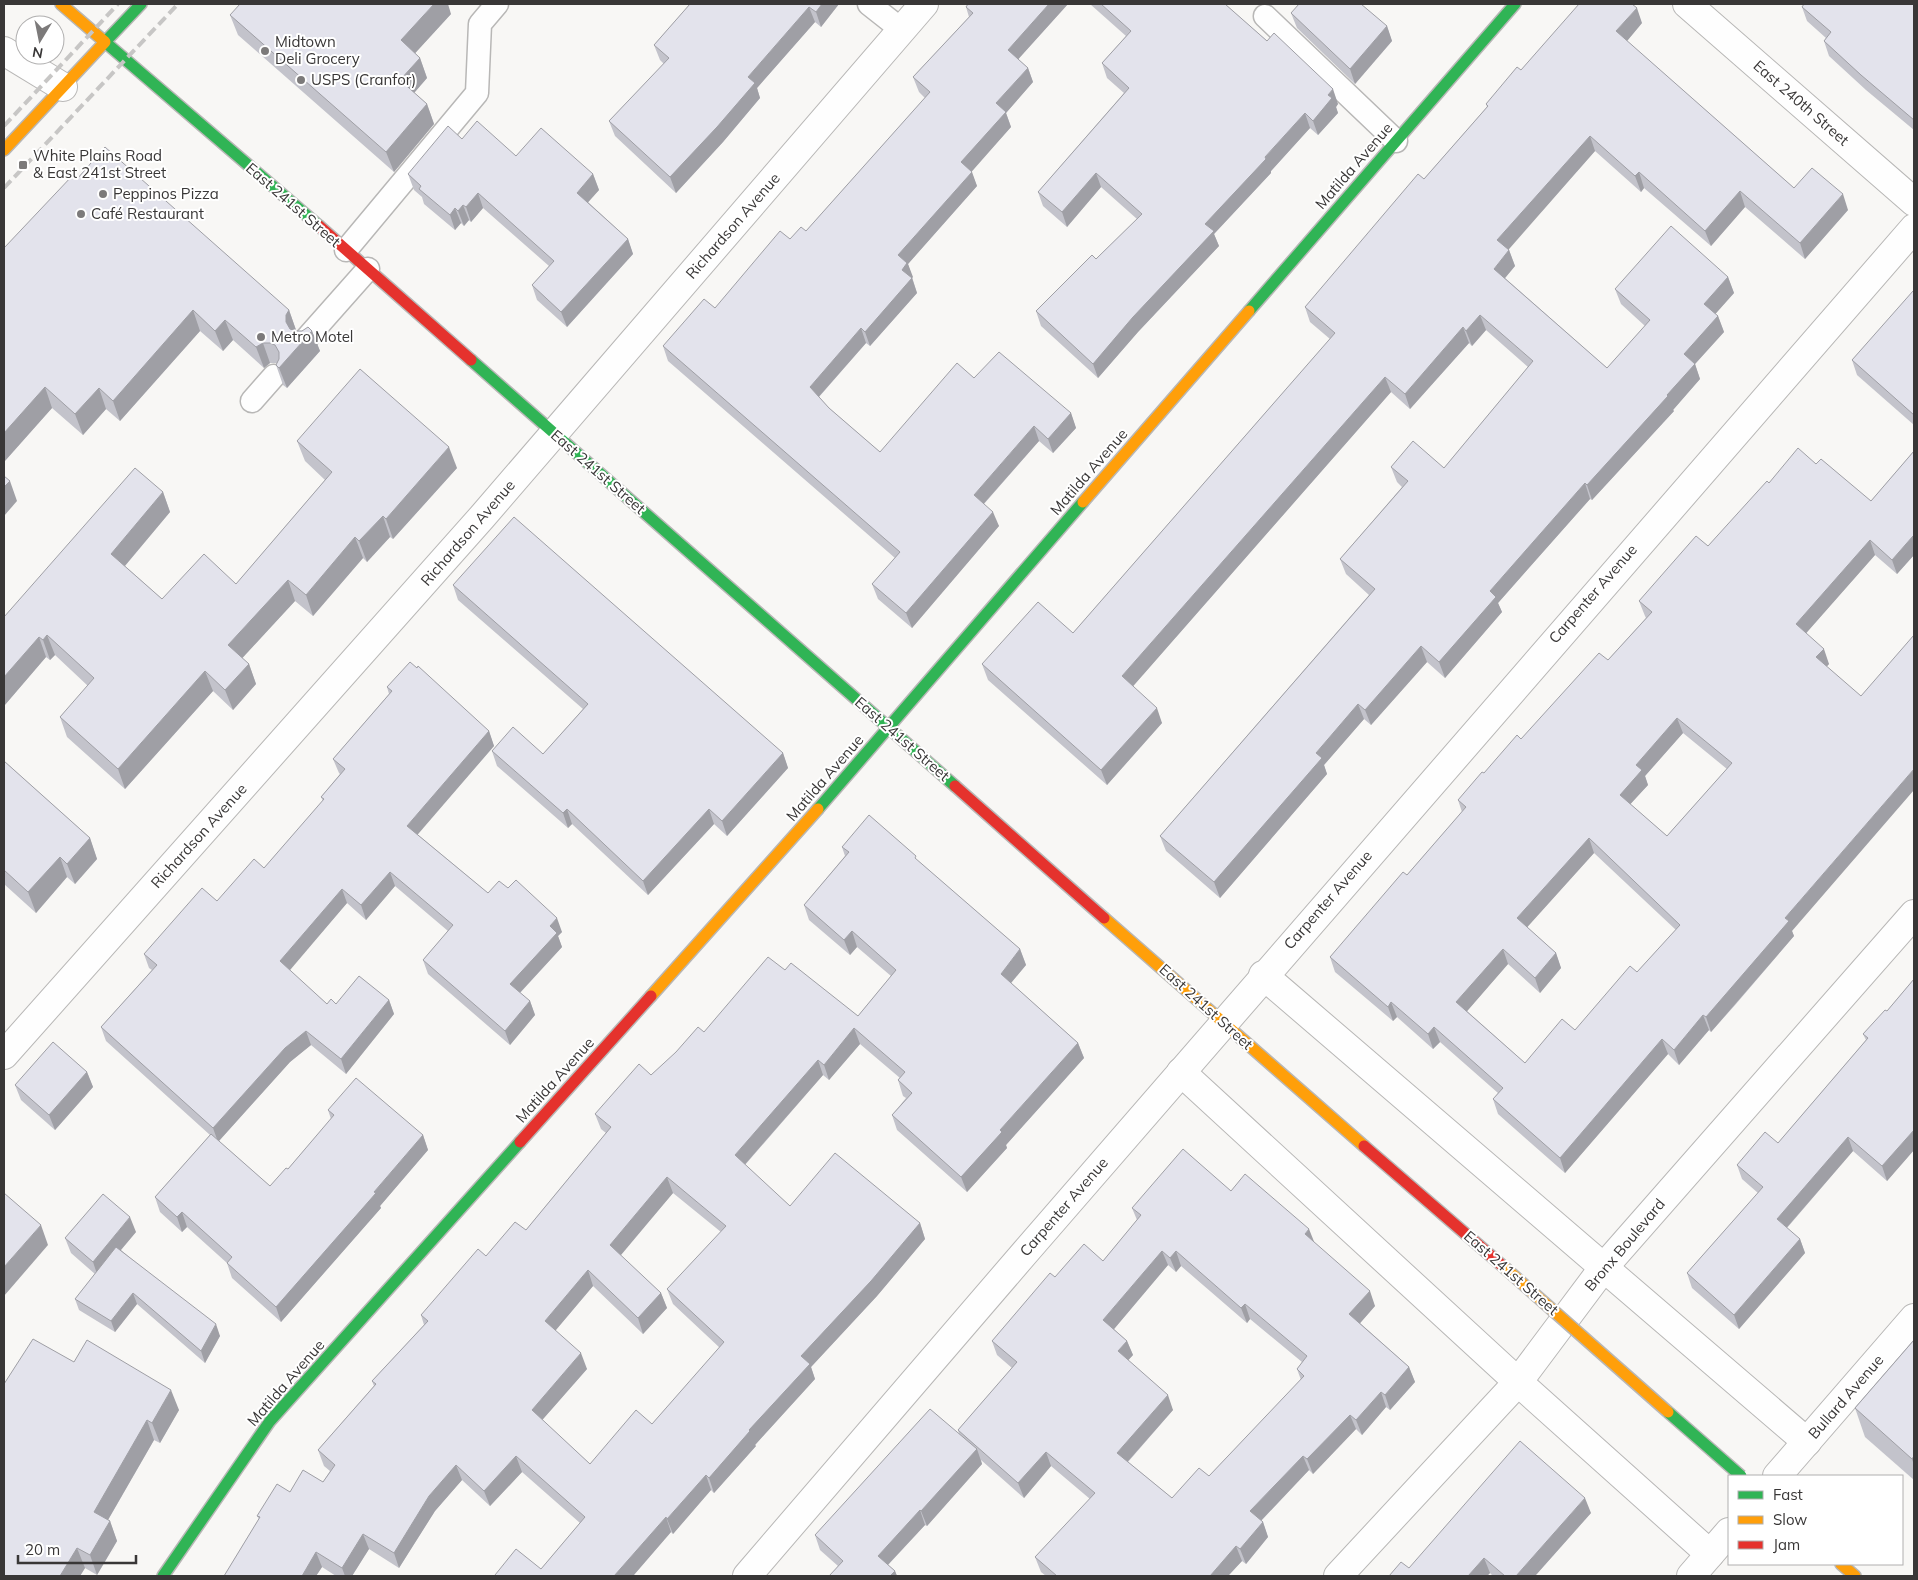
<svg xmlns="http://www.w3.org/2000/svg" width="1918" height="1580" font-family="Mulish,sans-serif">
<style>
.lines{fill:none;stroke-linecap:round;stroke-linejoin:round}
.lane-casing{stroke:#b8b7b6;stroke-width:25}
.street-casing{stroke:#b8b7b6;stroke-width:30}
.fast-casing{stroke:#b8b7b6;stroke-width:14}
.slow-casing{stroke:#b8b7b6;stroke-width:14}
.jam-casing{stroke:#b8b7b6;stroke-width:14}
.lane{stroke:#fefefe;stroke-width:22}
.street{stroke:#fefefe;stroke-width:28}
.fast{stroke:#30b455;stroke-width:11}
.slow{stroke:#ff9f0a;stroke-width:11}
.jam{stroke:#e5322d;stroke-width:11}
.rail{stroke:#c7c6c5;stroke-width:4;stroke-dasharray:10 5;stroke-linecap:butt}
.fast-bridge-casing{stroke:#b8b7b6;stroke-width:14;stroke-linecap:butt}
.slow-bridge-casing{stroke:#b8b7b6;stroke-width:14;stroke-linecap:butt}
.fast-bridge{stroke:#30b455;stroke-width:11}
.slow-bridge{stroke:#ff9f0a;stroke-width:11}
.wall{fill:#c3c3cb;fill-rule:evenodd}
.shaded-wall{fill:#9f9fa5}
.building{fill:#e3e3ec;stroke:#9f9fa5;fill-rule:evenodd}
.poi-dot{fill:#7c7a7a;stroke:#fff;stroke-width:2}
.labels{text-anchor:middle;stroke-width:4;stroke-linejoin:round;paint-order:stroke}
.poi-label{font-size:15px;fill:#393737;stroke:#fff;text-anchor:start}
.street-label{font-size:15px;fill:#393737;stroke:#fff}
</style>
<rect width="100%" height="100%" fill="#f8f7f5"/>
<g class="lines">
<defs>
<g id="lane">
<path d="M 869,4 L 902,30"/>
<path d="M 1265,16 L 1396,141"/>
<path d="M 346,250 L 477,93 L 480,24 L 497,4"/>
<path d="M 306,339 L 368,269"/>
<path d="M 252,401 L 274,376"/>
</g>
<g id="street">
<path d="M 1687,4 L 1914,202"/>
<path d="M 4,51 L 63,87"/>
<path d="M 1263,975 L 1807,1442"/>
<path d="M 4,1055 L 482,517 L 924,4"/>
<path d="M 1181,1072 L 1518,1382 L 1710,1554"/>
<path d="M 1777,1476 L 1914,1318"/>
<path d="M 747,1576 C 1134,1125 1522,675 1914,228"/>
<path d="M 1338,1576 L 1518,1382 L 1604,1267 L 1914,914"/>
<path d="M 1691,1576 L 1729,1532"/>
</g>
<g id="fast">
<path d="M 141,4 L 105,42 L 319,226"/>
<path d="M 1249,311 L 1515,4"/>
<path d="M 471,360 L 955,786"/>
<path d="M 818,809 L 1083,502"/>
<path d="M 163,1576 L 270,1421 L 520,1142"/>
</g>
<g id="slow">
<path d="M 4,150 L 105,42 L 61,4"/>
<path d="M 1083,502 L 1249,311"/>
<path d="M 1104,918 L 1364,1146"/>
<path d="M 651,996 L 818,809"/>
<path d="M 1841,1564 L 1855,1576"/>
</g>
<g id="jam">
<path d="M 319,226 L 471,360"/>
<path d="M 955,786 L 1104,918"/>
<path d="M 520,1142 L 651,996"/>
<path d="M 1364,1146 L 1505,1268"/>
</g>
</defs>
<use href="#lane" class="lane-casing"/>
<use href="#street" class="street-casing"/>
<use href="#fast" class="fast-casing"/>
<use href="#slow" class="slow-casing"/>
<use href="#jam" class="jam-casing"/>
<use href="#lane" class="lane"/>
<use href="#street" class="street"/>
<use href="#fast" class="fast"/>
<use href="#slow" class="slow"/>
<use href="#jam" class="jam"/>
<g class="rail">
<path d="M 4,126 L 118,4"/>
<path d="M 4,188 L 178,4"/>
</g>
<defs>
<path id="fast-bridge" d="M 1668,1412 L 1741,1476"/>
<path id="slow-bridge" d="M 1505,1268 L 1668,1412"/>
</defs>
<use href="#fast-bridge" class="fast-bridge-casing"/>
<use href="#slow-bridge" class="slow-bridge-casing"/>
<use href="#fast-bridge" class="fast-bridge"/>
<use href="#slow-bridge" class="slow-bridge"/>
</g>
<g class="wall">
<path d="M 690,4 L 839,4 L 821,27 L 815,22 L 757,88 L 760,98 L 723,142 L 676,193 L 615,136 L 609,121 L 664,64 L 660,60 L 654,45 Z"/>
<path d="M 968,4 L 1068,4 L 1018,59 L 1028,68 L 1033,82 L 1006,113 L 1011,127 L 971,171 L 977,186 L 908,264 L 917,293 L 870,346 L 866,343 L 819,397 L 829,408 L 880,452 L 974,378 L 1071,413 L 1076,428 L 1053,453 L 1039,441 L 984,504 L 999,526 L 912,628 L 878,599 L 872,584 L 895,558 L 668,361 L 663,346 L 715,308 L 790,239 L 806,231 L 925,98 L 919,92 L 913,77 L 969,17 L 966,7 Z"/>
<path d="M 1090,4 L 1225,4 L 1338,104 L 1336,107 L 1338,113 L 1318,135 L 1310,128 L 1271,171 L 1271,173 L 1214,234 L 1219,246 L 1138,332 L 1098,378 L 1041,326 L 1036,311 L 1096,259 L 1137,219 L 1101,187 L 1067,227 L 1043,206 L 1038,192 L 1124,93 L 1107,78 L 1102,63 L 1126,36 Z"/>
<path d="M 1914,4 L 1914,130 L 1866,90 L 1829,56 L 1824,41 L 1826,38 L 1807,21 L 1802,7 Z"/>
<path d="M 1291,13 L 1387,26 L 1392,41 L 1355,84 L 1297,28 Z"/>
<path d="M 451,14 L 415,53 L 420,58 L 427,78 L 414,93 L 427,104 L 434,124 L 394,172 L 238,35 L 230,15 Z"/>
<path d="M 1642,23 L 1627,41 L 1794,188 L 1848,210 L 1805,259 L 1745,207 L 1711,246 L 1644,188 L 1641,192 L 1595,151 L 1508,249 L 1509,250 L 1515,266 L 1505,278 L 1607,368 L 1645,326 L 1621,304 L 1615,289 L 1728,277 L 1734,293 L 1715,314 L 1718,316 L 1724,332 L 1695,364 L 1700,379 L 1673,410 L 1674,411 L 1592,500 L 1590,499 L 1498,603 L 1502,612 L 1445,678 L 1427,662 L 1371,725 L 1364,719 L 1324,765 L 1327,774 L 1220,898 L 1166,851 L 1160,836 L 1369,595 L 1346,574 L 1340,559 L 1402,487 L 1397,482 L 1391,467 L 1444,468 L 1528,367 L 1486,330 L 1472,346 L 1469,343 L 1410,409 L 1391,392 L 1133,686 L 1162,723 L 1107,785 L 988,680 L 982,664 L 1073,633 L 1330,339 L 1310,322 L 1305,307 L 1424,179 L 1487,107 L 1486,104 L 1521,70 Z"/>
<path d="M 462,139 L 516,156 L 593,174 L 599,190 L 588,202 L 628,239 L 633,254 L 567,327 L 537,300 L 532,285 L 549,266 L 483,208 L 471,222 L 469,220 L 464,226 L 461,223 L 455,230 L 424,204 L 422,197 L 414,190 L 408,174 Z"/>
<path d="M 77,179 L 289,310 L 296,330 L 296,331 L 312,331 L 320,351 L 287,388 L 283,385 L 276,365 L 277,363 L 270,363 L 264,368 L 233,340 L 223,351 L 200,331 L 120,421 L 106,409 L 83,435 L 52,408 L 4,462 L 4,248 Z"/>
<path d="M 1914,292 L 1914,425 L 1857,375 L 1852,360 Z"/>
<path d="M 297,441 L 457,468 L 393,539 L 390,537 L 367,562 L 363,558 L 313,616 L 295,601 L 242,658 L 249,664 L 256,684 L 233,710 L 213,691 L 125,789 L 67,737 L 60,717 L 88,686 L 55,655 L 50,660 L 46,657 L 4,706 L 4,617 L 163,492 L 170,512 L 125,566 L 162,599 L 236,584 L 325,480 L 305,461 Z"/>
<path d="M 1914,451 L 1914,555 L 1897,574 L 1875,555 L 1806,633 L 1829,664 L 1827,666 L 1792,931 L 1794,936 L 1736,1004 L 1711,1032 L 1709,1030 L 1679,1065 L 1668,1054 L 1565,1173 L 1498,1114 L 1493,1099 L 1498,1093 L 1440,1042 L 1433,1049 L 1397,1017 L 1393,1021 L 1335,972 L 1330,957 L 1407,875 L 1462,812 L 1458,800 L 1484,773 L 1608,660 L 1646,618 L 1645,616 L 1639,601 L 1708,546 L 1769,483 L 1816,464 L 1871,501 ZM 1683,733 L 1727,769 L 1667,836 L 1630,804 L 1648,785 L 1645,776 ZM 1594,853 L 1676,930 L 1637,972 L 1575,1030 L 1525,1063 L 1467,1011 L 1508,964 L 1540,993 L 1561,968 L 1556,953 L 1527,927 Z"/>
<path d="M 453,585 L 783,753 L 788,768 L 727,836 L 714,824 L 648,895 L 572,824 L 568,828 L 497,766 L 492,751 L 543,754 L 583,709 L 458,600 Z"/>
<path d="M 387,687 L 489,731 L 494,746 L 417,834 L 488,893 L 508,888 L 562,932 L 558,936 L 562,947 L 520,993 L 530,1001 L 535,1015 L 510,1045 L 428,974 L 423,960 L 448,931 L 395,886 L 366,920 L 347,903 L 289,970 L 327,1004 L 389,1000 L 394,1014 L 346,1074 L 311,1045 L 290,1062 L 219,1141 L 270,1186 L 288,1169 L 331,1119 L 328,1110 L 423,1135 L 428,1150 L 380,1206 L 381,1208 L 281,1322 L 232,1278 L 227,1263 L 187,1227 L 182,1232 L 160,1212 L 155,1197 L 210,1135 L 106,1041 L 101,1027 L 152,970 L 149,968 L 144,954 L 264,868 L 323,801 L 321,797 L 340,774 L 339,773 L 333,759 L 389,694 Z"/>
<path d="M 4,761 L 90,838 L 97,859 L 75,884 L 67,877 L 36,913 L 4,884 Z"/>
<path d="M 842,847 L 918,861 L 1020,949 L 1026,965 L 1011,983 L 1078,1043 L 1084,1058 L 1006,1145 L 1007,1148 L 967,1192 L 897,1130 L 892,1115 L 906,1098 L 903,1096 L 898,1080 L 900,1078 L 860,1044 L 829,1080 L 823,1075 L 745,1165 L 790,1206 L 920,1223 L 925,1239 L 877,1296 L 811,1367 L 815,1379 L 755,1445 L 756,1446 L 714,1493 L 711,1490 L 673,1534 L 671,1532 L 633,1576 L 495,1576 L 495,1575 L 541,1569 L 580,1523 L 522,1472 L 490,1506 L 462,1480 L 435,1511 L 399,1568 L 369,1549 L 352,1576 L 336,1576 L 322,1567 L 316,1576 L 224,1576 L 259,1519 L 257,1516 L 290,1492 L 323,1482 L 330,1471 L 324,1466 L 318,1450 L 374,1386 L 372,1381 L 424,1325 L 421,1315 L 486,1256 L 526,1230 L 606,1133 L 601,1129 L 595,1114 L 651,1075 L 704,1032 L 785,970 L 858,1016 L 891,976 L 857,947 L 850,955 L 809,920 L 804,905 L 845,856 ZM 673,1193 L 721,1232 L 667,1289 L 673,1304 L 720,1348 L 652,1424 L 590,1464 L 542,1420 L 587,1369 L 555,1331 L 593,1286 L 643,1334 L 667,1308 L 661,1293 L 620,1255 Z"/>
<path d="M 1914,979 L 1914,1150 L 1887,1181 L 1853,1151 L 1787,1228 L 1800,1239 L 1805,1253 L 1739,1329 L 1692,1288 L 1687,1273 L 1758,1193 L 1742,1179 L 1737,1165 L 1778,1143 L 1866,1040 L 1863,1034 L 1887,1011 Z"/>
<path d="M 87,1072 L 93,1087 L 55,1130 L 21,1100 L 15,1085 Z"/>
<path d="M 1231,1191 L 1314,1242 L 1375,1306 L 1360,1323 L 1409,1367 L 1415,1382 L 1390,1410 L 1386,1407 L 1362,1435 L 1356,1429 L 1313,1474 L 1309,1470 L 1261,1521 L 1263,1522 L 1268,1537 L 1246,1564 L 1242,1561 L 1228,1576 L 1046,1576 L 1041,1572 L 1035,1557 L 1090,1499 L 1051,1466 L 1024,1498 L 981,1460 L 982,1464 L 927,1526 L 925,1525 L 888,1565 L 895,1571 L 897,1576 L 830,1576 L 838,1566 L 820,1550 L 815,1535 L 959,1434 L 958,1430 L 1012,1368 L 997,1355 L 992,1341 L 1055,1277 L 1103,1261 L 1137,1220 L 1132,1208 ZM 1168,1265 L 1176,1272 L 1181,1266 L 1247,1323 L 1250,1319 L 1302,1362 L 1297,1369 L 1301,1380 L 1209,1476 L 1172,1498 L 1128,1462 L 1173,1410 L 1128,1360 L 1133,1355 L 1127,1341 L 1114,1329 Z"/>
<path d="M 136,1232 L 121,1250 L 220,1336 L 205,1363 L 137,1304 L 115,1332 L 79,1310 L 75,1299 L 95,1274 L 71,1253 L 65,1238 Z"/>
<path d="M 1914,1340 L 1914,1480 L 1865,1437 L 1855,1408 Z"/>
<path d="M 74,1362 L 179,1410 L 160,1443 L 154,1440 L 108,1520 L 110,1521 L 117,1541 L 97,1575 L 85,1568 L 80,1576 L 4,1576 Z"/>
<path d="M 1591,1513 L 1535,1576 L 1493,1576 L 1490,1573 L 1487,1576 L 1389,1576 L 1409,1568 Z"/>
</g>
<g class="shaded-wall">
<path d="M 434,4 L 448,4 L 451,14 L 408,61 L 401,40 Z"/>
<path d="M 822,4 L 839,4 L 821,27 L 816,12 Z"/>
<path d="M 1049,4 L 1068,4 L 1013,65 L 1008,50 Z"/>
<path d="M 809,7 L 815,22 L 757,88 L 760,98 L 723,142 L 676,193 L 670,177 L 748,77 Z"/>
<path d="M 1637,8 L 1642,23 L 1622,47 L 1616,31 Z"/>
<path d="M 1387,26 L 1392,41 L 1355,84 L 1350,69 Z"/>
<path d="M 420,58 L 427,78 L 408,100 L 400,80 Z"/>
<path d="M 1028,68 L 1033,82 L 1006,113 L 1011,127 L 967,177 L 961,162 L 996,103 Z"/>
<path d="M 1333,89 L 1338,104 L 1336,107 L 1338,113 L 1318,135 L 1313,121 L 1328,95 Z"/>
<path d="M 427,104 L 434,124 L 394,172 L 386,152 Z"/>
<path d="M 1305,113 L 1310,128 L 1271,171 L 1271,173 L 1214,234 L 1219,246 L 1138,332 L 1098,378 L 1093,364 L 1205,224 Z"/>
<path d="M 1590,136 L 1595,151 L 1503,256 L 1497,240 Z"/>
<path d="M 972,172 L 977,186 L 908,264 L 913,277 L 909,282 L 912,278 L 917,293 L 870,346 L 865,332 L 902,270 L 898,255 Z"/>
<path d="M 1639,172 L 1644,188 L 1641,192 L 1635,176 Z"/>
<path d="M 1096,173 L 1101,187 L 1067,227 L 1062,212 Z"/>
<path d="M 593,174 L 599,190 L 583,208 L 577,193 Z"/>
<path d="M 1740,191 L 1745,207 L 1711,246 L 1705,231 Z"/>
<path d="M 478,193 L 483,208 L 471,222 L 466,207 Z"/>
<path d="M 1843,194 L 1848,210 L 1805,259 L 1800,243 Z"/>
<path d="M 463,205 L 469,220 L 464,226 L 458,211 Z"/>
<path d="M 455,208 L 461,223 L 455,230 L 450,215 Z"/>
<path d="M 628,239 L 633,254 L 567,327 L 561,312 Z"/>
<path d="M 1509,250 L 1515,266 L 1500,284 L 1494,269 Z"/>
<path d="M 1728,277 L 1734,293 L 1710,320 L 1704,304 Z"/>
<path d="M 193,310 L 200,331 L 120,421 L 113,401 Z"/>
<path d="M 289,310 L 296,330 L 293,336 L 286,322 L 286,315 Z"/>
<path d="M 1480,315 L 1486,330 L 1472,346 L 1466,331 Z"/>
<path d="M 1718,316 L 1724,332 L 1695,364 L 1700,379 L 1673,410 L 1674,411 L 1592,500 L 1587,485 L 1667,395 L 1684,354 Z"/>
<path d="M 225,320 L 233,340 L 223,351 L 215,331 Z"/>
<path d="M 1463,327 L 1469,343 L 1410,409 L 1405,394 Z"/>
<path d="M 861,328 L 866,343 L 815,401 L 810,387 Z"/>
<path d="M 312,331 L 320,351 L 287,388 L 279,368 Z"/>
<path d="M 263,343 L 270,363 L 264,368 L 256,347 Z"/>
<path d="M 1385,377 L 1391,392 L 1128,692 L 1122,676 Z"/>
<path d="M 45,387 L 52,408 L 4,462 L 4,433 Z"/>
<path d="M 99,388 L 106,409 L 83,435 L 75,414 Z"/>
<path d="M 1071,413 L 1076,428 L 1053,453 L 1048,439 Z"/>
<path d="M 1034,426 L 1039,441 L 979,509 L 974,495 Z"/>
<path d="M 449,447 L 457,468 L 393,539 L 386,519 Z"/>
<path d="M 10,481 L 17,501 L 4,516 L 4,487 Z"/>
<path d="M 1585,483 L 1590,499 L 1498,603 L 1502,612 L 1445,678 L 1439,662 L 1490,591 Z"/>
<path d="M 163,492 L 170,512 L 118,574 L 111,554 Z"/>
<path d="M 993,512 L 999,526 L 912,628 L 906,613 Z"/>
<path d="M 383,516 L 390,537 L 367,562 L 359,541 Z"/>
<path d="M 1913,536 L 1914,540 L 1914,555 L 1897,574 L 1892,560 Z"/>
<path d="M 355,537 L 363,558 L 313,616 L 306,595 Z"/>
<path d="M 1870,540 L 1875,555 L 1801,639 L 1796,624 Z"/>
<path d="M 288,580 L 295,601 L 235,666 L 228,645 Z"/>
<path d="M 47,635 L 55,655 L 50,660 L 43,640 Z"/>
<path d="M 39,637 L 46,657 L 4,706 L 4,677 Z"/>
<path d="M 1421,646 L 1427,662 L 1371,725 L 1365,710 Z"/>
<path d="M 1824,649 L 1829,664 L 1822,672 L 1816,657 Z"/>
<path d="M 249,664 L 256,684 L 233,710 L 225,690 Z"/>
<path d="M 205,671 L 213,691 L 125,789 L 118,769 Z"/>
<path d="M 1358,704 L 1364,719 L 1324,765 L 1327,774 L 1220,898 L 1214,882 L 1316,753 Z"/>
<path d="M 1157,708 L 1162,723 L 1107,785 L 1101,770 Z"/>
<path d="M 1677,718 L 1683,733 L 1645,776 L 1648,785 L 1625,810 L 1620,795 L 1636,765 Z"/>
<path d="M 489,731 L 494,746 L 413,840 L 407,826 Z"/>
<path d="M 783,753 L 788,768 L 727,836 L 722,821 Z"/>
<path d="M 1914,769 L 1914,790 L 1792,931 L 1794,936 L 1711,1032 L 1706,1017 L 1785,918 Z"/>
<path d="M 567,809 L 572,824 L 568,828 L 563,813 Z"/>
<path d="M 709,809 L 714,824 L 648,895 L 643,881 Z"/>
<path d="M 90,838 L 97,859 L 75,884 L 67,864 Z"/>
<path d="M 1589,838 L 1594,853 L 1522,933 L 1517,918 Z"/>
<path d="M 60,857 L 67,877 L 36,913 L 28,892 Z"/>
<path d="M 390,872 L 395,886 L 366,920 L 361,905 Z"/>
<path d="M 342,889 L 347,903 L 285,976 L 280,961 Z"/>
<path d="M 557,918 L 562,932 L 558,936 L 562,947 L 515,998 L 510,984 L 550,926 Z"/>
<path d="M 852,931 L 857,947 L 850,955 L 844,940 Z"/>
<path d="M 1020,949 L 1026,965 L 1006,989 L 1001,974 Z"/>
<path d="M 1503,949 L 1508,964 L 1462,1017 L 1456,1002 Z"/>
<path d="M 1556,953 L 1561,968 L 1540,993 L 1535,978 Z"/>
<path d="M 389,1000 L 394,1014 L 346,1074 L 341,1059 Z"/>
<path d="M 530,1001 L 535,1015 L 510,1045 L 505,1031 Z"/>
<path d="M 1391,1002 L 1397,1017 L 1393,1021 L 1388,1007 Z"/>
<path d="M 1703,1015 L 1709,1030 L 1679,1065 L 1674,1050 Z"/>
<path d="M 1434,1027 L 1440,1042 L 1433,1049 L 1428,1034 Z"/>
<path d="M 854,1028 L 860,1044 L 829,1080 L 824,1065 Z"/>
<path d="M 306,1031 L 311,1045 L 290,1062 L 218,1142 L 213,1128 L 285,1048 Z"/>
<path d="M 1662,1039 L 1668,1054 L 1565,1173 L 1560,1158 Z"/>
<path d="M 1078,1043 L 1084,1058 L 1006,1145 L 1007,1148 L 967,1192 L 961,1177 L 1000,1130 Z"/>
<path d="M 818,1060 L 823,1075 L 740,1170 L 735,1155 Z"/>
<path d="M 87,1072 L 93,1087 L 55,1130 L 49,1115 Z"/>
<path d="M 1914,1130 L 1914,1150 L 1887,1181 L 1882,1166 Z"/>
<path d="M 423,1135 L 428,1150 L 380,1206 L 381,1208 L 281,1322 L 276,1307 Z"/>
<path d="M 1848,1137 L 1853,1151 L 1782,1233 L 1777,1219 Z"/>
<path d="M 667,1177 L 673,1193 L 616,1261 L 610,1245 Z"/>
<path d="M 182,1212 L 187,1227 L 182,1232 L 177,1217 Z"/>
<path d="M 130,1217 L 136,1232 L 98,1277 L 93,1262 Z"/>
<path d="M 920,1223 L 925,1239 L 877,1296 L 811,1367 L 815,1379 L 755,1445 L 756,1446 L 714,1493 L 709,1478 L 801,1356 Z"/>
<path d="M 41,1225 L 48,1245 L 4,1296 L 4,1267 Z"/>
<path d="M 1309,1229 L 1315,1244 L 1305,1234 Z"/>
<path d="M 1800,1239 L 1805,1253 L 1739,1329 L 1734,1315 Z"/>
<path d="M 1162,1251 L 1168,1265 L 1109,1335 L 1103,1320 Z"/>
<path d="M 1176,1251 L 1181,1266 L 1176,1272 L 1170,1258 Z"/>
<path d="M 588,1270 L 593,1286 L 550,1337 L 545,1321 Z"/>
<path d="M 1370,1291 L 1375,1306 L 1355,1329 L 1349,1314 Z"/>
<path d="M 133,1293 L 137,1304 L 115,1332 L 111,1321 Z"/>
<path d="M 661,1293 L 667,1308 L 643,1334 L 638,1318 Z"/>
<path d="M 1245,1304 L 1250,1319 L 1247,1323 L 1241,1308 Z"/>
<path d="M 216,1324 L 220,1336 L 205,1363 L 201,1351 Z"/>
<path d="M 1127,1341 L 1133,1355 L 1123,1366 L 1118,1351 Z"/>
<path d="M 581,1353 L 587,1369 L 537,1426 L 532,1410 Z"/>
<path d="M 1409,1367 L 1415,1382 L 1390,1410 L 1385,1395 Z"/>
<path d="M 171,1390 L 179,1410 L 160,1443 L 152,1423 Z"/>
<path d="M 1381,1392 L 1386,1407 L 1362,1435 L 1356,1420 Z"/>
<path d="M 1168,1395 L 1173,1410 L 1122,1468 L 1117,1453 Z"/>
<path d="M 1350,1415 L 1356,1429 L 1313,1474 L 1307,1459 Z"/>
<path d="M 147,1420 L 154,1440 L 101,1532 L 94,1512 Z"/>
<path d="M 977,1449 L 982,1464 L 927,1526 L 921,1511 Z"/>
<path d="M 1046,1452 L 1051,1466 L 1024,1498 L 1018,1483 Z"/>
<path d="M 516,1456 L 522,1472 L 490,1506 L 484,1491 Z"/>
<path d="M 1303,1456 L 1309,1470 L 1256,1526 L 1250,1511 Z"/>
<path d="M 1914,1456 L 1914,1465 L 1912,1459 Z"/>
<path d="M 456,1465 L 462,1480 L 435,1511 L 399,1568 L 394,1553 L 429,1496 Z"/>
<path d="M 706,1475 L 711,1490 L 673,1534 L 667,1519 Z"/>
<path d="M 1585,1498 L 1591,1513 L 1535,1576 L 1516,1576 Z"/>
<path d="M 920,1510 L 925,1525 L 883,1570 L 878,1556 Z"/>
<path d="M 666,1517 L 671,1532 L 633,1576 L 614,1576 Z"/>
<path d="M 110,1521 L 117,1541 L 97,1575 L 90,1555 Z"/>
<path d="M 1263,1522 L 1268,1537 L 1246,1564 L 1240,1549 Z"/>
<path d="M 363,1534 L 369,1549 L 352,1576 L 345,1576 L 342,1568 Z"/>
<path d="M 1236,1546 L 1242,1561 L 1228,1576 L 1210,1576 Z"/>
<path d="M 77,1548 L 85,1568 L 80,1576 L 60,1576 Z"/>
<path d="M 316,1552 L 322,1567 L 316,1576 L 302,1576 Z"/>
<path d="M 1484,1558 L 1490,1573 L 1487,1576 L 1468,1576 Z"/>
<path d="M 895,1571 L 897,1576 L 890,1576 Z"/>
</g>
<g class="building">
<path d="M 240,4 L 434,4 L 401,40 L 420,58 L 400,80 L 427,104 L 386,152 L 230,15 Z"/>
<path d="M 690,4 L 822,4 L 816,12 L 809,7 L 748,77 L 755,83 L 717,127 L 670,177 L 609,121 L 669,58 L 654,45 Z"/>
<path d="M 968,4 L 1049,4 L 1008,50 L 1028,68 L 996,103 L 1006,112 L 961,162 L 972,172 L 898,255 L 907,263 L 902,270 L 912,278 L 865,332 L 861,328 L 810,387 L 829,408 L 880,452 L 957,363 L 974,378 L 999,352 L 1071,413 L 1048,439 L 1034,426 L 974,495 L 993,512 L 906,613 L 872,584 L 900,552 L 663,346 L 704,299 L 715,308 L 780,231 L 790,239 L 801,227 L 806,231 L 930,92 L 913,77 L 973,13 L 966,7 Z"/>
<path d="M 1101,4 L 1225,4 L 1267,41 L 1274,33 L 1333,89 L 1328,95 L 1332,98 L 1313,121 L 1305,113 L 1265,157 L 1266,159 L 1205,224 L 1214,231 L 1133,317 L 1093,364 L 1036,311 L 1092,255 L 1096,259 L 1142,214 L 1096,173 L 1062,212 L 1038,192 L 1129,88 L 1102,63 L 1131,31 Z"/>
<path d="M 1299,4 L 1361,4 L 1387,26 L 1350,69 L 1291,13 Z"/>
<path d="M 1579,4 L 1632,4 L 1637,8 L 1616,31 L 1794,188 L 1812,168 L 1843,194 L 1800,243 L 1740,191 L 1705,231 L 1639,172 L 1635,176 L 1590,136 L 1497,240 L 1509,250 L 1494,269 L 1607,368 L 1650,320 L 1615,289 L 1671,226 L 1728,277 L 1704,304 L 1718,316 L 1684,354 L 1695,364 L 1667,395 L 1668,396 L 1587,485 L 1585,483 L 1490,591 L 1496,597 L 1439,662 L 1421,646 L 1365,710 L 1358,704 L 1316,753 L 1322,758 L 1214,882 L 1160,836 L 1375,589 L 1340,559 L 1408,481 L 1391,467 L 1413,441 L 1444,468 L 1533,361 L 1480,315 L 1466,331 L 1463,327 L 1405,394 L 1385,377 L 1122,676 L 1157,708 L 1101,770 L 982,664 L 1038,602 L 1073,633 L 1335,333 L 1305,307 L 1418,174 L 1424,179 L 1488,106 L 1486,104 L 1517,67 L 1521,70 Z"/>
<path d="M 1804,4 L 1914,4 L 1914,120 L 1861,75 L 1824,41 L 1831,32 L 1802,7 Z"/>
<path d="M 477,121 L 516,156 L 541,128 L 593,174 L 577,193 L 628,239 L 561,312 L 532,285 L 554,261 L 478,193 L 466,207 L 463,205 L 458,211 L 455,208 L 450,215 L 419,189 L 421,186 L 408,174 L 448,126 L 462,139 Z"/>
<path d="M 105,147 L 289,310 L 286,315 L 286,322 L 290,329 L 296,331 L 302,331 L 308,327 L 312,331 L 279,368 L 276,365 L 279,359 L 279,352 L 275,345 L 270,343 L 263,343 L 256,347 L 225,320 L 215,331 L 193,310 L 113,401 L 99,388 L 75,414 L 45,387 L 4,433 L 4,248 L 73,175 L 77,179 Z"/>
<path d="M 1913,291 L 1914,292 L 1914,415 L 1852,360 Z"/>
<path d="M 360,369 L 449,447 L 386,519 L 383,516 L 359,541 L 355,537 L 306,595 L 288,580 L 228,645 L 249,664 L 225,690 L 205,671 L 118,769 L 60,717 L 94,678 L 47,635 L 43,640 L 39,637 L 4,677 L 4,617 L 135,468 L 163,492 L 111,554 L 162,599 L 204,554 L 236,584 L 332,472 L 297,441 Z"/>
<path d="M 1798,448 L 1816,464 L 1821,459 L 1871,501 L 1914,451 L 1914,538 L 1913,536 L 1892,560 L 1870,540 L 1796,624 L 1824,649 L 1816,657 L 1861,696 L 1914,635 L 1914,769 L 1785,918 L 1789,921 L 1706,1017 L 1703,1015 L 1674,1050 L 1662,1039 L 1560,1158 L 1493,1099 L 1503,1088 L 1434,1027 L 1428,1034 L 1391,1002 L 1388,1007 L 1330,957 L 1403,872 L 1407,875 L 1466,807 L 1458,800 L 1482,772 L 1484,773 L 1517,735 L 1521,739 L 1599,653 L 1608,660 L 1652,612 L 1639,601 L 1696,536 L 1708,546 L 1767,481 L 1769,483 ZM 1677,718 L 1732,763 L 1667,836 L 1620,795 L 1642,770 L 1636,765 ZM 1589,838 L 1680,925 L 1637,972 L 1630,966 L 1575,1030 L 1562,1019 L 1525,1063 L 1456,1002 L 1503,949 L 1535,978 L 1556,953 L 1517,918 Z"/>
<path d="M 4,476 L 10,481 L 4,487 Z"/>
<path d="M 514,517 L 783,753 L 722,821 L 709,809 L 643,881 L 567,809 L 563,813 L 492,751 L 513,727 L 543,754 L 588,704 L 453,585 Z"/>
<path d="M 410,662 L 417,668 L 418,666 L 489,731 L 407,826 L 488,893 L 499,881 L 508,888 L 516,880 L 557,918 L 550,926 L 557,933 L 510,984 L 530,1001 L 505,1031 L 423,960 L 453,925 L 390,872 L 361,905 L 342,889 L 280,961 L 327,1004 L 331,999 L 336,1004 L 359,976 L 389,1000 L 341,1059 L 306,1031 L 285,1048 L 213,1128 L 101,1027 L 157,965 L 144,954 L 202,888 L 217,901 L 254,859 L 264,868 L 324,799 L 321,797 L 345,769 L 333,759 L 392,691 L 387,687 Z"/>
<path d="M 4,761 L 90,838 L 67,864 L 60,857 L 28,892 L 4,870 Z"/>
<path d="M 869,815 L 916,856 L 915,858 L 1020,949 L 1001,974 L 1078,1043 L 1000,1130 L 1002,1132 L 961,1177 L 892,1115 L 912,1093 L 898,1080 L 905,1072 L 854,1028 L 824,1065 L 818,1060 L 735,1155 L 790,1206 L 835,1153 L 920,1223 L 871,1281 L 801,1356 L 810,1364 L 749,1430 L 750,1431 L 709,1478 L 706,1475 L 667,1519 L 666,1517 L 614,1576 L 496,1576 L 495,1575 L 516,1549 L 541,1569 L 585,1517 L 516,1456 L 484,1491 L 456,1465 L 429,1496 L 394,1553 L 363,1534 L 342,1568 L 316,1552 L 302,1576 L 224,1576 L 260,1517 L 257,1516 L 277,1484 L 290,1492 L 303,1470 L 323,1482 L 335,1465 L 318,1450 L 376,1384 L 372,1381 L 428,1321 L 421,1315 L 478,1249 L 486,1256 L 515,1222 L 526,1230 L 611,1127 L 595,1114 L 639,1064 L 651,1075 L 676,1052 L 698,1027 L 704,1032 L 768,957 L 785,970 L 791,963 L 858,1016 L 896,970 L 852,931 L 844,940 L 804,905 L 849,852 L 842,847 ZM 667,1177 L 726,1226 L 667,1289 L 724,1342 L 652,1424 L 636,1410 L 590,1464 L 532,1410 L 581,1353 L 545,1321 L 588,1270 L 638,1318 L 661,1293 L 610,1245 Z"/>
<path d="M 1914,979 L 1914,1130 L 1882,1166 L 1848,1137 L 1777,1219 L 1800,1239 L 1734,1315 L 1687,1273 L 1763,1187 L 1737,1165 L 1765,1132 L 1778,1143 L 1868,1038 L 1863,1034 L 1885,1010 L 1887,1011 Z"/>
<path d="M 53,1042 L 87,1072 L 49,1115 L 15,1085 Z"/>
<path d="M 356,1078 L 423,1135 L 374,1192 L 376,1193 L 276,1307 L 227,1263 L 232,1257 L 182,1212 L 177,1217 L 155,1197 L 211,1134 L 270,1186 L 286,1168 L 288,1169 L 334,1115 L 328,1110 Z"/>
<path d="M 1183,1149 L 1231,1191 L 1245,1174 L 1309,1229 L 1305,1234 L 1370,1291 L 1349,1314 L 1409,1367 L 1385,1395 L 1381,1392 L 1356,1420 L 1350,1415 L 1307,1459 L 1303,1456 L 1250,1511 L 1263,1522 L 1240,1549 L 1236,1546 L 1210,1576 L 1057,1576 L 1035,1557 L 1095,1493 L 1046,1452 L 1018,1483 L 958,1430 L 1017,1362 L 992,1341 L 1050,1273 L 1055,1277 L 1084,1244 L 1103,1261 L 1141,1215 L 1132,1208 ZM 1162,1251 L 1170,1258 L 1176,1251 L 1241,1308 L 1245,1304 L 1307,1356 L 1297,1369 L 1304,1376 L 1209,1476 L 1199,1468 L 1172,1498 L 1117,1453 L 1168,1395 L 1118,1351 L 1127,1341 L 1103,1320 Z"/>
<path d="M 4,1193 L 41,1225 L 4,1267 Z"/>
<path d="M 103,1194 L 130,1217 L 93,1262 L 65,1238 Z"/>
<path d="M 116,1247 L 216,1324 L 201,1351 L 133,1293 L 111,1321 L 75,1299 Z"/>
<path d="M 33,1339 L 74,1362 L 87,1340 L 171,1390 L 152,1423 L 147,1420 L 94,1512 L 110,1521 L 90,1555 L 77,1548 L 60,1576 L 4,1576 L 4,1384 Z"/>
<path d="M 1914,1340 L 1914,1456 L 1912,1459 L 1855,1408 Z"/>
<path d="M 930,1409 L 977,1449 L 921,1511 L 920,1510 L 878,1556 L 895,1571 L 890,1576 L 829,1576 L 843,1561 L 815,1535 Z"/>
<path d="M 1520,1441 L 1585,1498 L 1516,1576 L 1505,1576 L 1484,1558 L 1468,1576 L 1389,1576 L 1401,1562 L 1409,1568 Z"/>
</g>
<g class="poi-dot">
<circle cx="265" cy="51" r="5"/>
<circle cx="301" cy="80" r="5"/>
<rect x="18" y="160" width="10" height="10" rx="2.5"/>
<circle cx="103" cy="194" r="5"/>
<circle cx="81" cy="214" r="5"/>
<circle cx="261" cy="337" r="5"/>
</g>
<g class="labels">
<g class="poi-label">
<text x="275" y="47">Midtown<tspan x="275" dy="17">Deli Grocery</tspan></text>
<text x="311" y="85">USPS (Cranfor)</text>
<text x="33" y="161">White Plains Road<tspan x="33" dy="17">&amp; East 241st Street</tspan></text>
<text x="113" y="199">Peppinos Pizza</text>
<text x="91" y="219">Café Restaurant</text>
<text x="271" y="342">Metro Motel</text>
</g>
<g class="street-label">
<text transform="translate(1801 103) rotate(41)" y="5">East 240th Street</text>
<text transform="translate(1354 166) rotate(-49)" y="5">Matilda Avenue</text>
<text transform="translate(293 205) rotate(41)" y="5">East 241st Street</text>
<text transform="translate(733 226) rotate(-49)" y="5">Richardson Avenue</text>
<text transform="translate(598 472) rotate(41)" y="5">East 241st Street</text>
<text transform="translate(1089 472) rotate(-49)" y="5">Matilda Avenue</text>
<text transform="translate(468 533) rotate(-49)" y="5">Richardson Avenue</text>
<text transform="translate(1593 594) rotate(-49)" y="5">Carpenter Avenue</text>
<text transform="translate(902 739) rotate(41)" y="5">East 241st Street</text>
<text transform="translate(825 778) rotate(-49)" y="5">Matilda Avenue</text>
<text transform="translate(199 836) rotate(-48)" y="5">Richardson Avenue</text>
<text transform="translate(1328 900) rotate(-49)" y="5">Carpenter Avenue</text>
<text transform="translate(1206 1007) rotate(42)" y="5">East 241st Street</text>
<text transform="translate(555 1080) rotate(-48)" y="5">Matilda Avenue</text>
<text transform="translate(1064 1207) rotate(-49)" y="5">Carpenter Avenue</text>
<text transform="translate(1625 1245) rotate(-50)" y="5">Bronx Boulevard</text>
<text transform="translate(1511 1273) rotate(41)" y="5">East 241st Street</text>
<text transform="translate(286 1383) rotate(-49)" y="5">Matilda Avenue</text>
<text transform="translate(1846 1397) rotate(-49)" y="5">Bullard Avenue</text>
</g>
</g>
<rect width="1918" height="1580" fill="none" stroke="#393737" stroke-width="10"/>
<rect x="1728" y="1475" width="175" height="90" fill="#ffffff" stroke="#b0afaf"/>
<rect x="1738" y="1491" width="25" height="8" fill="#30b455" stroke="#b0afaf"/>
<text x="1773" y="1500" font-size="15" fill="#393737">Fast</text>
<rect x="1738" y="1516" width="25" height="8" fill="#ff9f0a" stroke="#b0afaf"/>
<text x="1773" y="1525" font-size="15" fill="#393737">Slow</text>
<rect x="1738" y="1541" width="25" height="8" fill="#e5322d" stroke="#b0afaf"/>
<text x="1773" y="1550" font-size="15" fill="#393737">Jam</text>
<g transform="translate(40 40) rotate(190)"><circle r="24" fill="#ffffff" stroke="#b0afaf"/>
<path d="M0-4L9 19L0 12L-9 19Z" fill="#7c7a7a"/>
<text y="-8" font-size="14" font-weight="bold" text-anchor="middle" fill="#393737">N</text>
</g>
<path d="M18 1555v8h118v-8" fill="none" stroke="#393737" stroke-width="2.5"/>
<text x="25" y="1555" font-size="15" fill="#393737" stroke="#ffffff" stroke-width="4" paint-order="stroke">20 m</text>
</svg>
